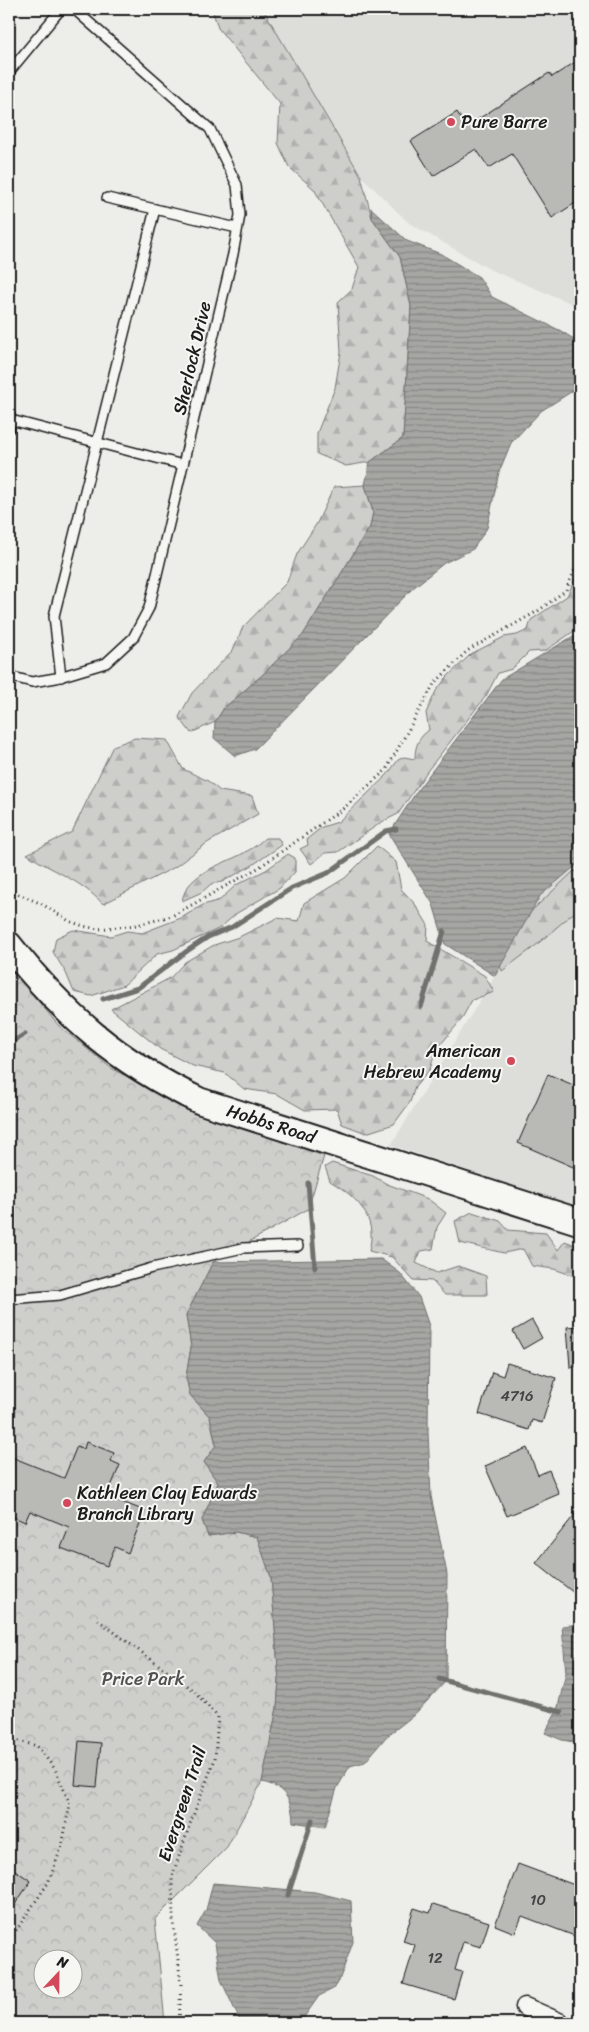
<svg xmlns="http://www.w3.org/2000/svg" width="589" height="2032" font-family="Sriracha,sans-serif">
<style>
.built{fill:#ddddda}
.forest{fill:url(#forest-firs);stroke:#757574}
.park{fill:url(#park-crowns);stroke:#757574;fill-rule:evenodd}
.water{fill:url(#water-rules);stroke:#6f6f6d}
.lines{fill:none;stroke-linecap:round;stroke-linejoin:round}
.stream{stroke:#6f6f6d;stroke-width:5}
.building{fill:#b9b9b6;stroke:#1c1c1c}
.lane-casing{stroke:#1c1c1c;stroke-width:12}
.street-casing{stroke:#1c1c1c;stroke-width:21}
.secondary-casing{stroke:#1c1c1c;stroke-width:29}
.path{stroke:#1c1c1c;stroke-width:3;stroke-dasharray:1 4;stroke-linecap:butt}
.lane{stroke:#f6f6f2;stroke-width:9}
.street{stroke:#f6f6f2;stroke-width:18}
.secondary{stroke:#f6f6f2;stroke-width:25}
.poi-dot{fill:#d1495b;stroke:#f6f6f2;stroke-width:2}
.labels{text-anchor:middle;stroke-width:4;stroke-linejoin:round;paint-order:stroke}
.number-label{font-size:15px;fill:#434342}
.poi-label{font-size:18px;fill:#1c1c1c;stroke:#f6f6f2;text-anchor:start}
.street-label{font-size:18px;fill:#1c1c1c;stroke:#f6f6f2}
.park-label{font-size:18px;fill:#515151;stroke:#f6f6f2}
</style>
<defs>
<pattern id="forest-firs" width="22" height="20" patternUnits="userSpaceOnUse" patternTransform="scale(1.25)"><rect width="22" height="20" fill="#cececb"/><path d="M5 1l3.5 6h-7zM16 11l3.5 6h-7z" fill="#b0b0ae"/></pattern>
<pattern id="park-crowns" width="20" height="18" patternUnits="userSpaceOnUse" patternTransform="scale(1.25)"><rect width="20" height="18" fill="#cececb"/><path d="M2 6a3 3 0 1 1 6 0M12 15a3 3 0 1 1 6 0" fill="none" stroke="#b0b0ae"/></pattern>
<pattern id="water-rules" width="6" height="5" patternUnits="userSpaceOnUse" patternTransform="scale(1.25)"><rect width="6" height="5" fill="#a6a6a3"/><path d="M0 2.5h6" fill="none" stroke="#868684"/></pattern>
</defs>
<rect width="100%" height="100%" fill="#edede9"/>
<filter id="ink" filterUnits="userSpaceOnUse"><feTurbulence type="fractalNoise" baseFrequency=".02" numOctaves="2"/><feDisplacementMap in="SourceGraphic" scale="10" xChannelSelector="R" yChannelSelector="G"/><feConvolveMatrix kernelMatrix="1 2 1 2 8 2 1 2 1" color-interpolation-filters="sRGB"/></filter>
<g filter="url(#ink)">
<g class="built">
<path d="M 263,9 L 580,9 L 580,307 L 491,270 L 409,223 L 361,176 Z"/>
<path d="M 580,862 L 580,1208 L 391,1145 L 495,976 L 540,896 Z"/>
</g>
<g class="forest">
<path d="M 212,9 L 263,9 L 361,176 L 372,218 L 400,257 L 411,306 L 403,438 L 370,462 L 346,466 L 317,454 L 317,433 L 335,388 L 341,352 L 338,302 L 352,289 L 359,267 L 314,189 L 289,167 L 278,143 L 280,104 L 218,28 Z"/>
<path d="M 365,485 L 373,512 L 370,527 L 303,635 L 260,677 L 224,708 L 215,722 L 191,733 L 179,717 L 192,693 L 233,650 L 243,627 L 287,582 L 297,554 L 317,523 L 334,487 Z"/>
<path d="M 580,569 L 580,627 L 545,651 L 529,652 L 512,669 L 498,673 L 486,696 L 428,770 L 398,814 L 382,822 L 338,852 L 325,853 L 311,864 L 300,849 L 308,845 L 307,839 L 322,827 L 338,822 L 387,775 L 398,760 L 404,757 L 415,759 C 415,746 418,738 429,730 L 426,713 L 436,691 L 447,677 L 471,654 L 504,637 L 517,635 L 528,630 L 531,620 L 567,596 Z"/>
<path d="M 135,738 L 167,740 L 183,769 L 208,781 L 220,791 L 252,796 L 258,814 L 207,843 L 175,867 L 103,904 C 78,878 55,873 27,854 L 72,832 L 113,746 Z"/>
<path d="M 265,838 L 278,838 L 282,845 L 251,866 L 222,882 L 211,884 L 202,892 L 182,901 C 187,871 227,864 249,850 C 255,847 260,842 265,838 Z"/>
<path d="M 377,846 L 396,862 L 401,889 L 415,904 L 428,925 L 427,941 L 485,976 L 494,992 L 472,1000 L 461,1020 L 436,1050 L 430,1069 L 415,1087 L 410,1102 L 394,1124 L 366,1133 L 342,1124 L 337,1109 L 305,1110 L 277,1094 L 244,1089 L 225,1073 L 193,1066 L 160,1049 L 111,1009 L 170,978 L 185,962 L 214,945 L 239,937 L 277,918 L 299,921 L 304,903 L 345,878 Z"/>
<path d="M 288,854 L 295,858 L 295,872 L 280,888 L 237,913 L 220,928 L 173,950 L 157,954 L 124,985 L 91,996 L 74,992 L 66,973 L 53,952 L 56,938 L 73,930 L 111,936 L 127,931 L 142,933 L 181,918 L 203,905 L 220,900 L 236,885 L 266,870 Z"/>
<path d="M 580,870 L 580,912 L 572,914 L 534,947 L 502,971 L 493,947 L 573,872 Z"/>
<path d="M 332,1163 L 373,1176 L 387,1184 L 428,1199 L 446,1213 L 437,1227 L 433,1249 L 421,1251 L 416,1263 L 437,1273 L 458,1266 L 486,1276 L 487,1295 L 445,1295 L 432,1281 L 413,1280 L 392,1257 L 369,1251 C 378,1217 357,1197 330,1181 L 325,1167 Z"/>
<path d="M 472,1212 L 500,1221 L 508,1230 L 546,1233 L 558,1250 L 565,1241 L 580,1247 L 580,1278 L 554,1269 L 532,1266 L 523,1249 L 504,1253 L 460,1243 L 455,1221 Z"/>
</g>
<path class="park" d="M 9,966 L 59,1026 L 111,1068 L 195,1112 L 324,1156 L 308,1209 L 213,1262 L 186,1315 L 191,1347 L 186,1377 L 190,1395 L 210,1417 L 216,1446 L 204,1462 L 218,1483 L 202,1520 L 208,1536 L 236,1532 L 257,1537 L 271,1577 L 279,1680 L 277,1708 L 262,1782 L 227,1847 L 155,1919 L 165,2023 L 9,2023 ZM 42,1960 L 72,1960 L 72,1990 L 42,1990 Z"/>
<g class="water">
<path d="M 371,208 L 407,241 L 441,254 L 479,277 L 492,297 L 561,331 L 580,343 L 580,383 L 571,392 L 541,411 L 511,443 L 499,472 L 487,528 L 473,549 L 444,563 L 413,588 L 255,749 L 235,756 L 214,738 L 215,722 L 224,708 L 260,677 L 303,635 L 370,527 L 373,512 L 365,485 L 370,462 L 403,438 L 411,306 L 400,257 L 372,218 Z"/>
<path d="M 580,632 L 580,862 L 540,896 L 495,976 L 445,944 L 433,904 L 389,834 L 419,788 L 502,679 Z"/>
<path d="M 381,1259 L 400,1273 L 419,1297 L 429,1326 L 428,1433 L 431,1496 L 447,1574 L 446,1681 L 414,1715 L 386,1737 L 365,1762 L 350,1766 L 337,1788 L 325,1827 L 293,1822 C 292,1800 285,1787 262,1782 L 277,1708 L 279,1680 L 271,1577 L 257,1537 L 236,1532 L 208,1536 L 202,1520 L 218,1483 L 204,1462 L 216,1445 L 210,1417 L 190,1395 L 186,1377 L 191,1347 L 186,1315 L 213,1262 Z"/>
<path d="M 580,1624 L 580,1743 L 562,1740 L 545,1733 L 557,1711 L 566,1673 L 562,1626 Z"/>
<path d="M 213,1883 L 315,1892 L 351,1901 L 353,1942 L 340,1978 L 333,1989 L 319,1996 L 300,2023 L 241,2023 L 221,1980 L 215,1943 L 197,1926 L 206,1910 Z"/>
</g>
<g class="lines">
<g class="stream">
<path d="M 103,999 L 138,988 L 187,951 L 208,937 L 232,927 L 292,888 L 328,873 L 386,831 L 396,829"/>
<path d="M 421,1007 L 444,931"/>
<path d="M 9,1044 L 25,1034"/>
<path d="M 308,1183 L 315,1267"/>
<path d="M 439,1679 L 561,1712"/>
<path d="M 288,1895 L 312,1820"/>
</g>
</g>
<g class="building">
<path d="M 580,59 L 580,200 L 552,218 L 512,154 L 489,168 L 476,149 L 433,176 L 411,141 L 457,112 L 466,127 L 549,73 L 552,77 Z"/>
<path d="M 548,1074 L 580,1088 L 580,1170 L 518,1143 Z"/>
<path d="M 532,1320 L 542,1338 L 523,1349 L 513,1331 Z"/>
<path d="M 580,1326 L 580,1366 L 570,1367 L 567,1327 Z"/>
<path d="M 507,1363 L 556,1378 L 542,1423 L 532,1420 L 529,1430 L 479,1414 L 492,1372 L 503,1376 Z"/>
<path d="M 86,1442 L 114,1453 L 111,1461 L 120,1465 L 107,1496 L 145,1511 L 128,1553 L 115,1547 L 107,1566 L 61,1548 L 69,1527 L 30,1511 L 25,1522 L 9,1515 L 9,1456 L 64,1478 L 77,1446 L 84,1449 Z"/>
<path d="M 527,1448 L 538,1475 L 549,1470 L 559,1494 L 507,1516 L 485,1466 Z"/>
<path d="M 580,1508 L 580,1585 L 574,1593 L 536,1563 Z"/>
<path d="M 79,1741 L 101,1743 L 97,1787 L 75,1785 Z"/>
<path d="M 518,1864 L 580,1887 L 580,1938 L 522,1916 L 515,1933 L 495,1925 Z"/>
<path d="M 9,1866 L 31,1881 L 9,1913 Z"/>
<path d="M 433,1904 L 489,1922 L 481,1947 L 463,1942 L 455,1970 L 462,1972 L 454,1999 L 403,1984 L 415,1945 L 403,1941 L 414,1908 L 430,1913 Z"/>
</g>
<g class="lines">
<defs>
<g id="lane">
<path d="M 9,72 L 61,9"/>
<path d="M 107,198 L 237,228"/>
<path d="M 9,413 L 11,420 L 9,429"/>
<path d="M 11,420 L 183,465"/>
<path d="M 9,676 L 32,682 L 56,678 L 106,663 L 133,638 L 149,608 L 233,254 L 240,215 L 237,185 L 210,129 L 74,9"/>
<path d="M 61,677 L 54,616 L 155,209"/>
<path d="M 9,1299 L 60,1295 L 152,1268 L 243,1248 L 298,1246"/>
</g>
<path id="street" d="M 525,2007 L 561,2023"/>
<g id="secondary">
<path id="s1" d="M 9,945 C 66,1017 116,1061 200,1101 L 580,1222"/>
</g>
</defs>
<use href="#lane" class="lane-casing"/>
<use href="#street" class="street-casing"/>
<use href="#secondary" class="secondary-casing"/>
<g class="path">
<path d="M 9,890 L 42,904 L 69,921 L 83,926 L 98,929 L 137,925 L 172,916 L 258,868 L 344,808 L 386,770 L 434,684 L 467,651 L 538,611 L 566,590 L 580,558"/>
<path d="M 98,1620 L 195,1692 L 218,1717 L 215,1759 L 191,1821 L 172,1877 L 173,1919 L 181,1984 L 179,2023"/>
<path d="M 9,1738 L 37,1746 L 55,1769 L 70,1804 L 62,1846 L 48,1883 L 9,1941"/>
</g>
<use href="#lane" class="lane"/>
<use href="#street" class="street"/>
<use href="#secondary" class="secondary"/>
</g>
</g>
<g class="poi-dot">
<circle cx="451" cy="122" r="5"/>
<circle cx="511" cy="1061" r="5"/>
<circle cx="67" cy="1503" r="5"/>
</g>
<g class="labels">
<g class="number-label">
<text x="517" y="1401">4716</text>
<text x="538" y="1905">10</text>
<text x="435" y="1963">12</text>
</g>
<g class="poi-label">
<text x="461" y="128">Pure Barre</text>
<text x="501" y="1057" text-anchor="end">American<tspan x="501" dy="21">Hebrew Academy</tspan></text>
<text x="77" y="1499">Kathleen Clay Edwards<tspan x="77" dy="21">Branch Library</tspan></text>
</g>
<g class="street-label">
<text transform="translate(192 358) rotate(-77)" y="6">Sherlock Drive</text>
<text dy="6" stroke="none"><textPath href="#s1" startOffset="324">Hobbs Road</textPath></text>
<text transform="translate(182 1804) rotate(-72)" y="6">Evergreen Trail</text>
</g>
<g class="park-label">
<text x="143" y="1685">Price Park</text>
</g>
</g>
<rect width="589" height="2032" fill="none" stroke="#f6f6f2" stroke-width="30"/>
<rect x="15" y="15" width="559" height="2002" fill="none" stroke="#1c1c1c" stroke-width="2" filter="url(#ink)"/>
<g transform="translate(58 1974) rotate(22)"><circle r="24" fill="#f6f6f2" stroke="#9f9f9c"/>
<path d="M0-4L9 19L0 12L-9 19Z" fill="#d1495b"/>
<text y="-8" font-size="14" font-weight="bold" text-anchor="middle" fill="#1c1c1c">N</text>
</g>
</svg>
